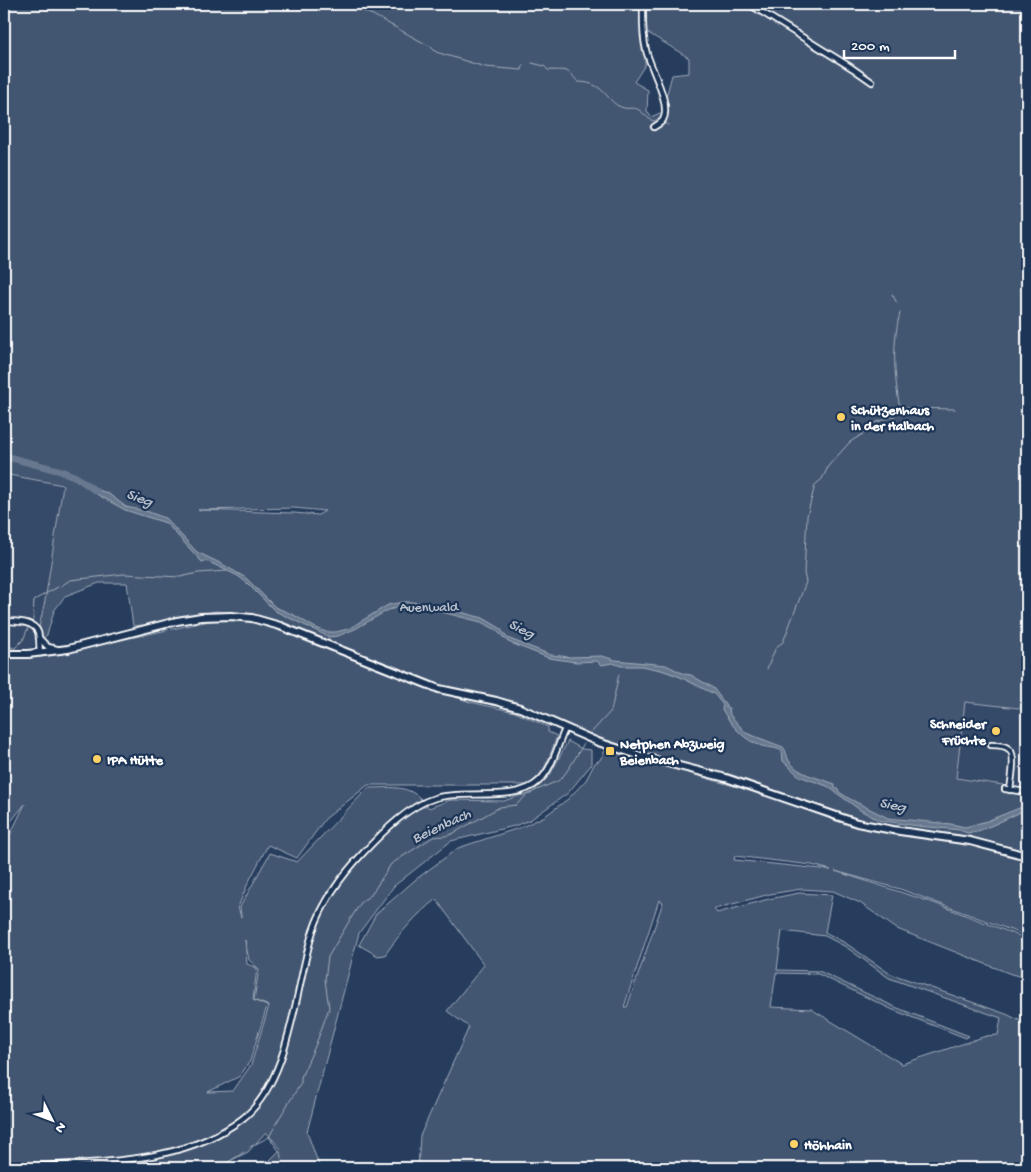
<svg xmlns="http://www.w3.org/2000/svg" width="1031" height="1172" font-family="'Gochi Hand',sans-serif">
<style>
.built{fill:#344a68}
.green{fill:#425672;stroke:#a0aab8;fill-rule:evenodd}
.water{fill:#67788e;stroke:#a4aebb}
.lines{fill:none;stroke-linecap:round;stroke-linejoin:round}
.stream{stroke:#a4aebb;stroke-width:1}
.river{stroke:#67788e;stroke-width:7}
.minor-casing{stroke:#fff;stroke-width:8}
.secondary-casing{stroke:#fff;stroke-width:10}
.minor{stroke:#1d3557;stroke-width:4.5}
.secondary{stroke:#1d3557;stroke-width:6}
.poi-dot{fill:#ffd166;stroke:#1d3557;stroke-width:2}
.labels{text-anchor:middle;stroke-width:4.5;stroke-linejoin:round;paint-order:stroke}
.poi-label{font-size:14px;font-weight:bold;fill:#fff;stroke:#1d3557;text-anchor:start}
.park-label{font-size:14px;fill:#bdc4ce;stroke:#1d3557}
.water-label{font-size:15px;font-style:italic;fill:#bbc2cc;stroke:#1d3557}
</style>
<rect width="100%" height="100%" fill="#263d5e"/>
<filter id="ink" filterUnits="userSpaceOnUse"><feTurbulence type="fractalNoise" baseFrequency=".02" numOctaves="2"/><feDisplacementMap in="SourceGraphic" scale="10" xChannelSelector="R" yChannelSelector="G"/><feConvolveMatrix kernelMatrix="1 2 1 2 8 2 1 2 1" color-interpolation-filters="sRGB"/></filter>
<g filter="url(#ink)">
<g class="built">
<path d="M 4,474 L 64,485 L 45,601 L 34,646 L 29,650 L 4,650 Z"/>
<path d="M 965,702 L 1027,709 L 1027,788 L 956,778 Z"/>
</g>
<g class="green">
<path d="M 4,4 L 1027,4 L 1027,709 L 965,702 L 956,778 L 1003,785 L 1004,791 L 1027,795 L 1027,936 L 900,889 L 835,871 L 934,903 L 1027,939 L 1027,978 L 1011,974 L 897,929 L 860,903 L 833,891 L 801,889 L 770,894 L 714,909 L 717,913 L 769,899 L 799,893 L 832,895 L 825,932 L 847,944 L 889,973 L 1006,1014 L 1027,1024 L 1027,1164 L 1023,1168 L 418,1168 L 420,1136 L 469,1027 L 447,1011 L 484,965 L 436,899 C 416,915 400,933 385,955 L 378,956 L 359,945 L 376,914 L 415,880 L 458,848 L 522,827 L 545,816 L 568,799 L 586,780 L 595,763 L 600,760 L 604,752 L 607,750 L 776,798 L 836,821 L 891,833 L 845,818 L 735,776 L 728,774 L 721,775 L 631,750 L 496,700 L 433,684 L 392,665 L 338,646 L 271,619 L 216,611 L 160,623 L 133,626 L 127,583 L 99,583 L 65,596 L 54,611 L 47,635 L 42,639 L 39,627 L 45,601 L 63,485 L 4,474 ZM 645,31 L 689,58 L 689,73 L 672,75 L 662,112 L 651,117 L 647,111 L 648,90 L 634,82 L 645,65 ZM 294,508 L 325,511 L 318,515 L 294,513 L 198,510 ZM 735,856 L 812,865 L 831,870 L 734,860 ZM 659,900 L 663,902 L 627,1007 L 624,1007 ZM 782,931 L 825,936 L 846,947 L 889,978 L 1001,1018 L 998,1035 L 986,1036 L 902,1064 L 811,1009 L 771,1007 L 776,973 L 818,974 L 893,1010 L 966,1038 L 969,1036 L 895,1007 L 819,971 L 777,970 Z"/>
<path d="M 219,619 L 244,620 L 269,626 L 417,684 L 470,702 L 515,712 L 548,727 L 548,732 L 557,736 C 549,757 546,773 528,785 L 368,785 L 325,819 L 297,858 L 268,845 L 248,883 L 238,907 L 241,917 L 240,907 L 270,853 L 297,862 L 368,788 C 396,788 410,783 429,808 L 450,800 L 504,801 L 518,796 L 531,794 L 550,775 L 568,741 L 582,749 L 591,750 L 591,765 L 568,793 L 530,820 L 514,826 L 451,841 L 394,886 L 359,933 L 307,1132 L 320,1168 L 276,1168 L 270,1160 L 281,1149 L 266,1132 L 248,1152 L 216,1168 L 4,1168 L 4,842 L 10,835 L 25,804 L 4,830 L 4,658 L 41,657 ZM 245,940 L 249,960 L 259,969 L 254,1000 L 269,1006 L 251,1065 L 233,1091 L 208,1092 L 240,1076 L 250,1061 L 267,1006 L 253,1000 L 257,968 L 247,964 Z"/>
</g>
<path class="water" d="M 89,486 L 109,494 L 126,507 L 146,511 L 165,518 L 197,552 L 222,564 L 246,578 L 275,607 L 294,615 L 314,627 L 326,632 L 336,632 L 348,629 L 388,605 L 403,602 L 412,602 L 433,605 L 483,618 L 500,628 L 507,638 L 551,655 L 570,657 L 602,656 L 615,660 L 666,665 L 684,674 L 691,675 L 713,688 L 726,705 L 726,708 L 729,708 L 730,715 L 746,733 L 783,747 C 787,751 786,756 789,761 C 799,775 817,777 832,783 L 835,784 L 835,789 L 838,789 L 839,792 L 850,799 L 888,818 L 951,824 L 965,827 L 987,821 L 1027,805 L 1027,809 L 993,825 L 978,831 L 967,833 L 960,830 L 918,826 L 878,820 L 860,810 L 827,786 L 799,776 L 783,761 L 782,751 C 775,747 769,748 762,746 C 744,741 730,724 722,709 L 723,705 L 714,694 L 678,676 L 661,670 L 641,666 L 621,666 L 613,663 L 601,665 L 597,661 L 576,662 L 549,658 L 508,642 L 495,629 L 481,622 L 418,606 L 400,607 L 388,610 L 355,629 L 338,636 L 329,637 L 275,611 L 248,584 L 238,576 L 207,561 L 202,562 L 166,523 L 125,510 L 91,491 Z"/>
<g class="lines">
<g class="stream">
<path d="M 291,4 L 304,10 L 348,6"/>
<path d="M 353,7 L 373,15 L 431,47 L 436,52 L 485,67 L 522,70 L 523,65"/>
<path d="M 532,63 L 544,66 L 548,70 C 566,71 566,67 578,82 C 607,82 606,104 624,108 C 629,109 635,107 639,110 C 645,114 647,119 654,121 L 658,119 L 659,121"/>
<path d="M 665,123 L 668,125"/>
<path d="M 892,294 L 897,303"/>
<path d="M 900,313 C 892,342 894,374 899,403 L 906,408 L 955,409"/>
<path d="M 4,422 L 7,424"/>
<path d="M 7,429 L 8,444"/>
<path d="M 5,456 L 7,449"/>
<path d="M 61,586 L 70,580 L 124,574 L 180,577 L 198,573 L 227,571"/>
<path d="M 33,620 L 34,600 L 58,587"/>
<path d="M 4,646 L 15,648 L 23,640 L 28,628"/>
<path d="M 767,669 L 776,647 L 783,642 L 806,582 L 804,573 L 807,516 L 815,485 L 822,479 L 829,465 L 850,442 L 866,432 L 877,422 L 895,416"/>
<path d="M 589,735 L 611,711 L 619,674"/>
<path d="M 275,1125 L 301,1083 L 301,1077 L 316,1044 L 329,1008 L 325,980 L 328,957 L 351,918 L 362,901 L 371,895 L 391,864 L 433,837 L 445,836 L 452,834 L 500,807 L 516,805 L 528,794 L 553,783 C 564,782 578,752 586,740"/>
<path d="M 269,1137 L 280,1152 L 283,1168"/>
<path d="M 250,1147 L 269,1137 L 274,1128"/>
<path d="M 205,1168 L 227,1163 L 244,1152"/>
</g>
<path class="river" d="M 4,456 L 61,471 L 76,477 L 96,491"/>
<defs>
<g id="minor">
<path d="M 643,4 C 643,19 642,35 646,50 C 650,68 672,104 663,120 C 661,123 657,125 654,127"/>
<path d="M 749,4 L 852,68 L 872,82"/>
<path d="M 4,621 C 15,622 33,620 38,632 C 40,638 39,647 40,653"/>
<path d="M 39,638 L 48,647 L 57,649"/>
<path d="M 991,745 C 997,745 1006,745 1010,750 C 1016,756 1011,781 1010,790"/>
<path d="M 1005,789 L 1027,792"/>
<path d="M 23,1168 C 97,1160 180,1166 242,1119 C 291,1082 295,987 313,931 C 323,901 342,875 364,852 C 383,832 408,806 435,798 C 465,789 516,803 539,781 C 553,768 557,746 565,729"/>
</g>
<path id="secondary" d="M 4,654 L 28,654 L 68,649 L 177,621 L 201,617 L 231,616 L 252,618 L 280,626 L 439,689 L 496,701 L 520,708 L 598,742 L 644,757 L 726,778 L 857,823 L 893,830 L 970,841 L 1027,856"/>
</defs>
<use href="#minor" class="minor-casing"/>
<use href="#secondary" class="secondary-casing"/>
<use href="#minor" class="minor"/>
<use href="#secondary" class="secondary"/>
</g>
</g>
<g class="poi-dot">
<circle cx="841" cy="417" r="5"/>
<circle cx="996" cy="731" r="5"/>
<rect x="605" y="746" width="10" height="10" rx="2.5"/>
<circle cx="97" cy="759" r="5"/>
<circle cx="794" cy="1144" r="5"/>
</g>
<g class="labels">
<g class="poi-label">
<text x="851" y="414">Schützenhaus<tspan x="851" dy="16">in der Halbach</tspan></text>
<text x="986" y="728" text-anchor="end">Schneider<tspan x="986" dy="16">Früchte</tspan></text>
<text x="620" y="748">Netphen Abzweig<tspan x="620" dy="16">Beienbach</tspan></text>
<text x="107" y="764">IPA Hütte</text>
<text x="804" y="1149">Höhhain</text>
</g>
<g class="park-label">
<text x="429" y="611">Auenwald</text>
</g>
<g class="water-label">
<text transform="translate(140 497) rotate(21)" y="5">Sieg</text>
<text transform="translate(522 628) rotate(27)" y="5">Sieg</text>
<text transform="translate(893 804) rotate(12)" y="5">Sieg</text>
<text transform="translate(441 825) rotate(-25)" y="5">Beienbach</text>
</g>
</g>
<rect width="1031" height="1172" fill="none" stroke="#1d3557" stroke-width="20"/>
<rect x="10" y="10" width="1011" height="1152" fill="none" stroke="#fff" stroke-width="2" filter="url(#ink)"/>
<g transform="translate(52 1120) rotate(132)" stroke="#1d3557" stroke-width="4" paint-order="stroke">
<path d="M0-4L9 19L0 12L-9 19Z" fill="#ffffff"/>
<text y="-8" font-size="14" font-weight="bold" text-anchor="middle" fill="#ffffff">N</text>
</g>
<path d="M844 50v8h111v-8" fill="none" stroke="#ffffff" stroke-width="2.5"/>
<text x="851" y="50" font-size="15" fill="#ffffff" stroke="#1d3557" stroke-width="4" paint-order="stroke">200 m</text>
</svg>
